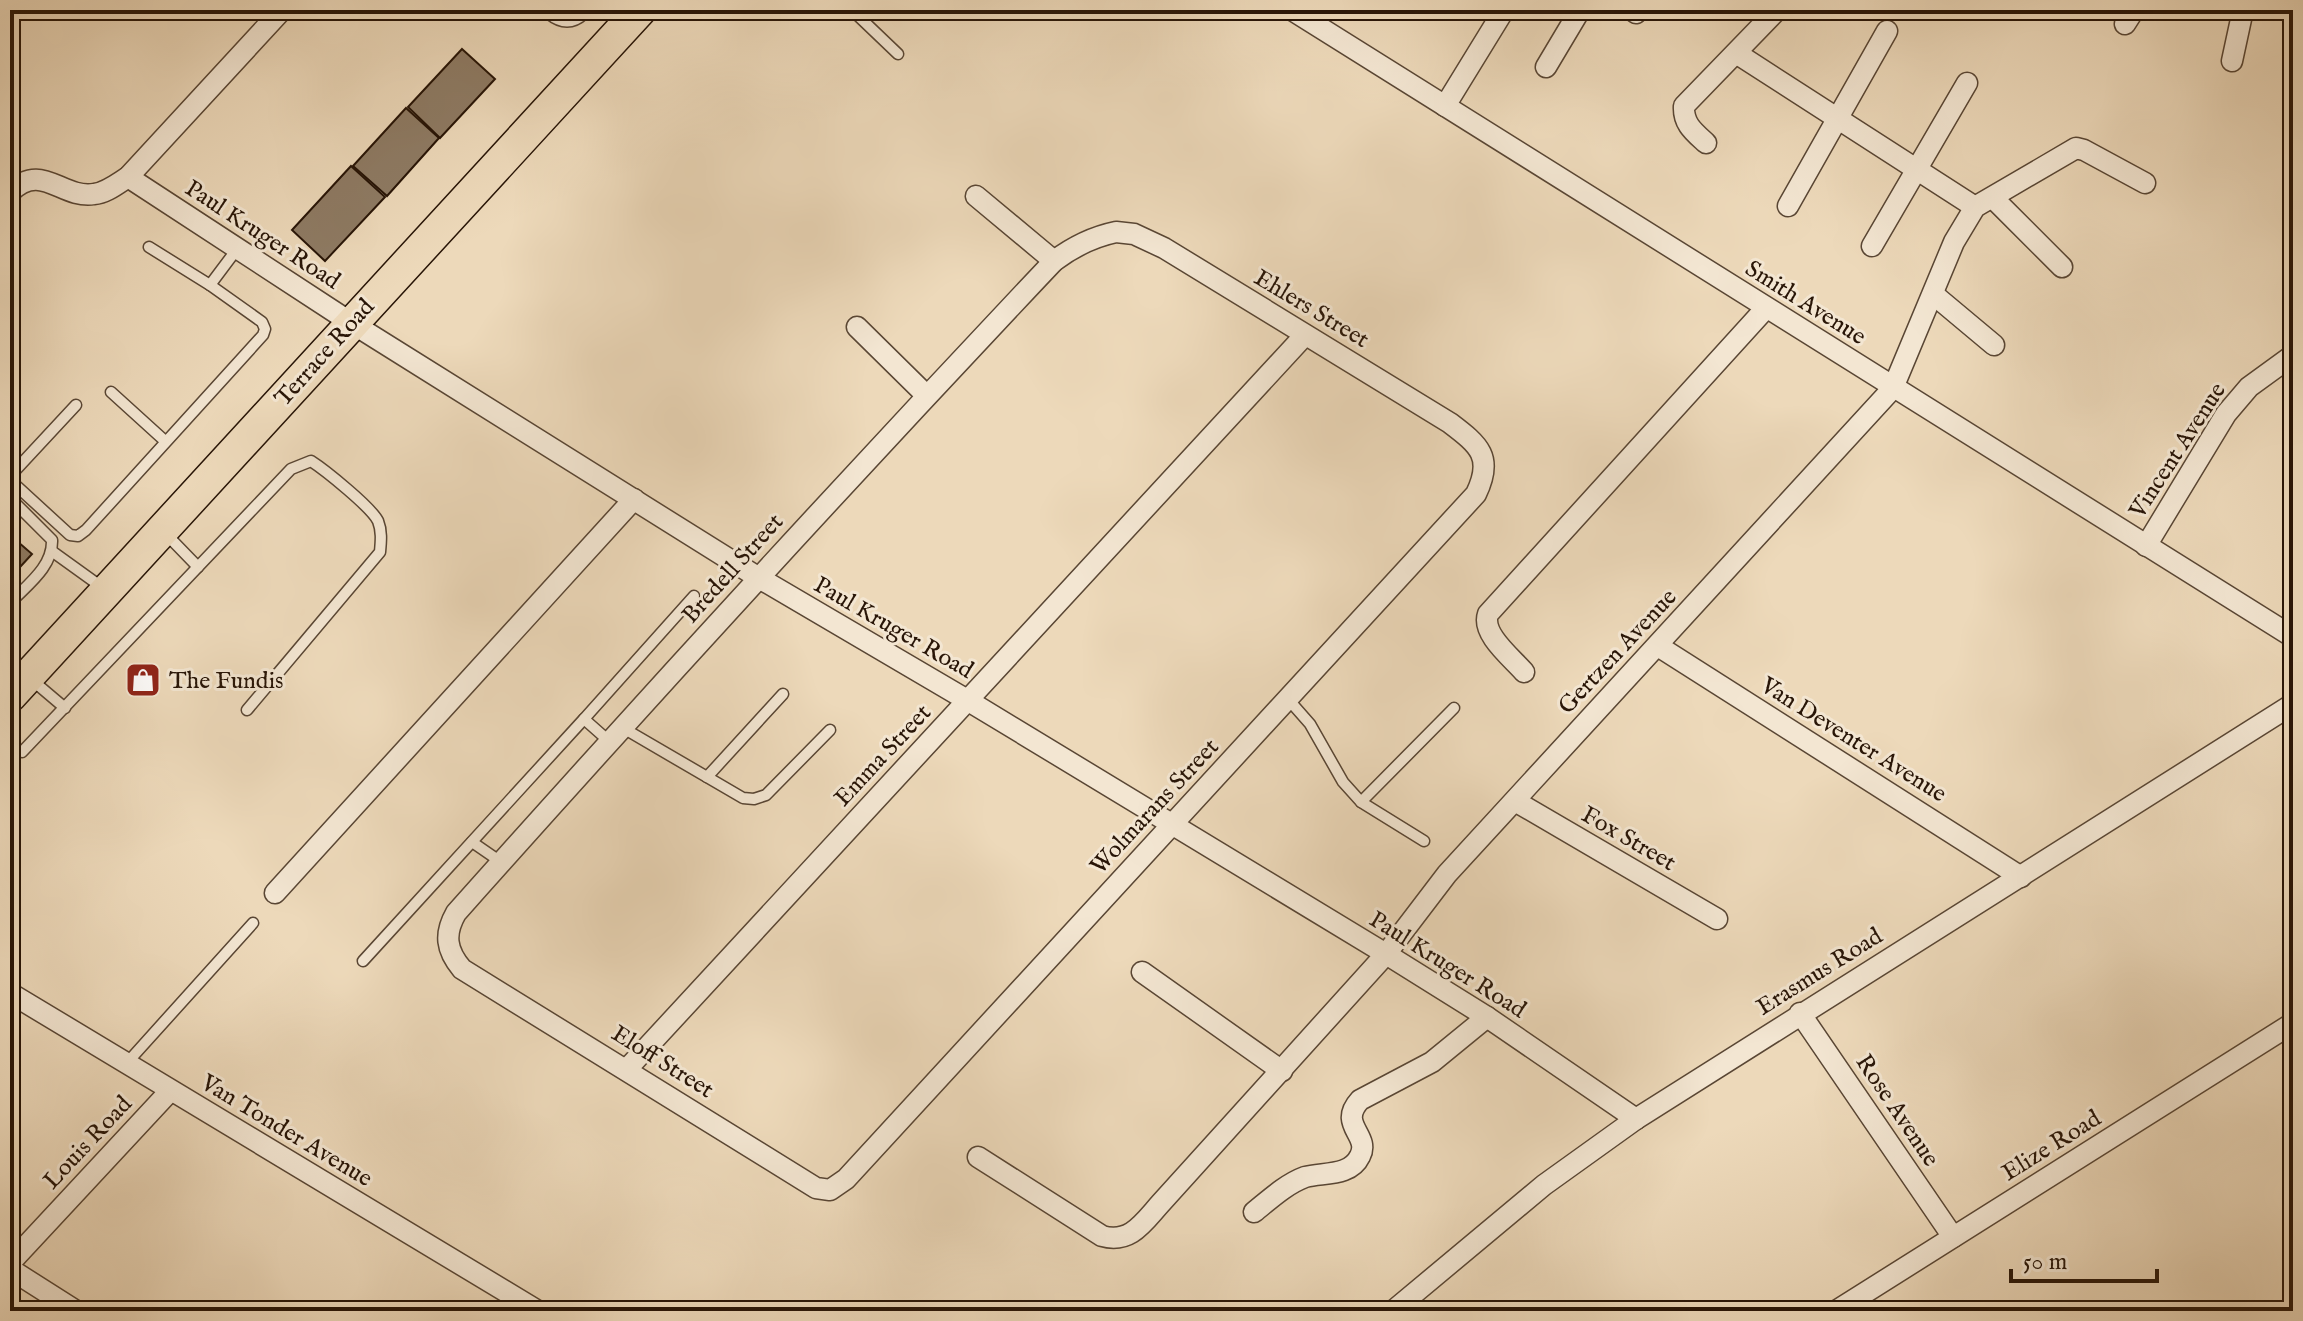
<svg xmlns="http://www.w3.org/2000/svg" width="2303" height="1321" font-family="'IM FELL English',serif">
<style>
.building{fill:#8e7b64;stroke:#281507;stroke-width:2}
.lines{fill:none;stroke-linecap:round;stroke-linejoin:round}
.service-casing{stroke:#594634;stroke-width:13}
.minor-casing{stroke:#594634;stroke-width:23}
.primary-casing{stroke:#281507;stroke-width:35}
.service{stroke:#f3e6d2;stroke-width:10}
.minor{stroke:#f3e6d2;stroke-width:20}
.primary{stroke:#edd9ba;stroke-width:32}
.labels{text-anchor:middle;stroke-width:6;stroke-linejoin:round;paint-order:stroke}
.street-label{font-size:24px;fill:#281507;stroke:#f3e6d2}
.poi-label{font-size:24px;fill:#281507;stroke:#f3e6d2;text-anchor:start}
</style>
<rect width="100%" height="100%" fill="#edd9ba"/>
<filter id="stains"><feTurbulence type="fractalNoise" baseFrequency=".0025" numOctaves="4"/><feColorMatrix values="0 0 0 0 .2 0 0 0 0 .09 0 0 0 0 .02 0 0 0 .5 -.17"/></filter>
<radialGradient id="worn" r=".72"><stop offset=".6" stop-color="#630" stop-opacity="0"/><stop offset="1" stop-color="#630" stop-opacity=".3"/></radialGradient>
<g class="building">
<path d="M 462,49 L 495,79 L 440,138 L 408,107 Z"/>
<path d="M 406,108 L 439,138 L 387,196 L 353,166 Z"/>
<path d="M 351,166 L 385,197 L 325,261 L 292,230 Z"/>
<path d="M 10,535 L 32,554 L 10,578 Z"/>
</g>
<g class="lines">
<defs>
<g id="service">
<path d="M 852,10 L 898,54"/>
<path d="M 149,247 L 210,285"/>
<path d="M 10,342 L 13,339"/>
<path d="M 111,392 L 165,441"/>
<path d="M 10,476 L 76,405"/>
<path d="M 10,480 L 70,535 L 78,536 L 86,530 L 263,335 L 265,329 L 262,322 L 210,285 L 237,249"/>
<path d="M 10,498 L 52,540 C 53,567 27,585 10,603"/>
<path d="M 166,534 L 198,567"/>
<path d="M 53,552 L 103,588"/>
<path d="M 32,680 L 65,708"/>
<path d="M 1288,699 L 1310,724 L 1343,782 L 1361,802 L 1424,841"/>
<path d="M 623,728 L 743,798 L 754,799 L 766,795 L 830,730"/>
<path d="M 610,742 L 584,719 L 694,596"/>
<path d="M 22,752 L 291,469 L 311,461 C 325,470 371,507 378,521 C 382,531 381,541 380,552 L 247,710"/>
<path d="M 707,777 L 783,694"/>
<path d="M 1361,802 L 1454,708"/>
<path d="M 472,842 L 501,862"/>
<path d="M 363,961 L 584,719"/>
<path d="M 126,1064 L 253,923"/>
</g>
<g id="minor">
<path d="M 552,10 C 562,18 571,19 581,10"/>
<path d="M 1292,10 L 2293,637"/>
<path d="M 1632,10 L 1636,13"/>
<path d="M 2125,24 L 2134,10"/>
<path d="M 1736,53 L 1975,207"/>
<path d="M 2232,61 L 2243,10"/>
<path d="M 1546,67 L 1580,10"/>
<path d="M 1445,106 L 1504,10"/>
<path d="M 1706,143 C 1694,132 1683,124 1684,106 L 1777,10"/>
<path d="M 128,177 L 350,322 L 759,578 L 967,700 L 1386,954 L 1487,1017 L 1636,1119"/>
<path d="M 10,192 C 42,161 61,199 94,194 C 106,193 117,184 128,177 L 282,10"/>
<path d="M 976,196 L 1054,261"/>
<path d="M 1993,198 L 2062,267"/>
<path d="M 1788,206 L 1887,31"/>
<path d="M 1116,232 L 1134,234 L 1164,248 L 1450,423 C 1479,445 1494,457 1476,494 L 846,1179 L 830,1190 L 816,1188 L 462,969 C 446,950 444,934 456,913 C 652,693 851,476 1054,261 C 1074,246 1092,237 1116,232 Z"/>
<path d="M 1872,246 L 1967,83"/>
<path d="M 1933,294 L 1994,345"/>
<path d="M 857,327 L 926,395"/>
<path d="M 2146,546 L 2226,414 L 2249,387 L 2293,355"/>
<path d="M 1658,646 L 2021,877"/>
<path d="M 1524,672 C 1512,658 1481,634 1488,614 L 1766,308"/>
<path d="M 1515,801 L 1717,919"/>
<path d="M 275,893 L 634,499"/>
<path d="M 1142,972 L 1282,1071"/>
<path d="M 10,993 L 538,1311"/>
<path d="M 1800,1013 L 1953,1237"/>
<path d="M 627,1069 L 1305,335"/>
<path d="M 978,1157 L 1102,1236 C 1130,1244 1143,1223 1160,1204 L 1386,954 L 1447,874 L 1893,388 L 1954,242 L 1975,207 L 2076,148 L 2084,150 L 2145,183"/>
<path d="M 1254,1212 C 1269,1200 1286,1184 1305,1177 C 1323,1172 1350,1177 1360,1156 C 1371,1135 1337,1125 1360,1100 L 1432,1062 L 1487,1017"/>
<path d="M 10,1263 L 170,1091"/>
<path d="M 10,1269 L 76,1311"/>
<path d="M 1393,1311 L 1544,1185 L 1636,1119 L 2293,704"/>
<path d="M 1836,1311 L 2293,1023"/>
</g>
<path id="primary" d="M 10,696 L 640,10"/>
</defs>
<use href="#service" class="service-casing"/>
<use href="#minor" class="minor-casing"/>
<use href="#primary" class="primary-casing"/>
<use href="#service" class="service"/>
<use href="#minor" class="minor"/>
<use href="#primary" class="primary"/>
</g>
<defs>
<symbol id="shop-square" viewBox="-11 -11 22 22"><rect x="-9" y="-9" width="18" height="18" rx="4" fill="#8f2418" stroke="#f3e6d2"/><path d="M-5-2.5h2.3a2.7 3.5 0 0 1 5.4 0H5L5.5 6h-11ZM-1.5-2.5h3a1.5 2.3 0 0 0-3 0Z" fill="#fff"/></symbol>
</defs>
<g fill-rule="evenodd">
<use href="#shop-square" x="123" y="660" width="40" height="40"/>
</g>
<g class="labels">
<g class="street-label">
<text transform="translate(263 234) rotate(33)" y="8">Paul Kruger Road</text>
<text transform="translate(1806 302) rotate(32)" y="8">Smith Avenue</text>
<text transform="translate(1312 308) rotate(31)" y="8">Ehlers Street</text>
<text transform="translate(324 352) rotate(-48)" y="8">Terrace Road</text>
<text transform="translate(2177 450) rotate(-57)" y="8">Vincent Avenue</text>
<text transform="translate(732 568) rotate(-48)" y="8">Bredell Street</text>
<text transform="translate(894 627) rotate(30)" y="8">Paul Kruger Road</text>
<text transform="translate(1617 651) rotate(-47)" y="8">Gertzen Avenue</text>
<text transform="translate(1854 739) rotate(32)" y="8">Van Deventer Avenue</text>
<text transform="translate(882 755) rotate(-47)" y="8">Emma Street</text>
<text transform="translate(1154 806) rotate(-47)" y="8">Wolmarans Street</text>
<text transform="translate(1629 838) rotate(30)" y="8">Fox Street</text>
<text transform="translate(1448 964) rotate(32)" y="8">Paul Kruger Road</text>
<text transform="translate(1819 971) rotate(-32)" y="8">Erasmus Road</text>
<text transform="translate(663 1061) rotate(32)" y="8">Eloff Street</text>
<text transform="translate(1898 1110) rotate(56)" y="8">Rose Avenue</text>
<text transform="translate(287 1130) rotate(31)" y="8">Van Tonder Avenue</text>
<text transform="translate(87 1142) rotate(-47)" y="8">Louis Road</text>
<text transform="translate(2051 1145) rotate(-32)" y="8">Elize Road</text>
</g>
<g class="poi-label">
<text x="169" y="688">The Fundis</text>
</g>
</g>
<rect width="2303" height="1321" fill="none" stroke="#edd9ba" stroke-width="40"/>
<rect x="12" y="12" width="2279" height="1297" fill="none" stroke="#281507" stroke-width="4"/>
<rect x="20" y="20" width="2263" height="1281" fill="none" stroke="#281507" stroke-width="2"/>
<path d="M2011 1269v12h146v-12" fill="none" stroke="#281507" stroke-width="4"/>
<text x="2023" y="1269" font-size="24" fill="#281507" stroke="#f3e6d2" stroke-width="6" paint-order="stroke">50 m</text>
<rect width="100%" height="100%" filter="url(#stains)"/>
<rect width="100%" height="100%" fill="url(#worn)"/>
</svg>
